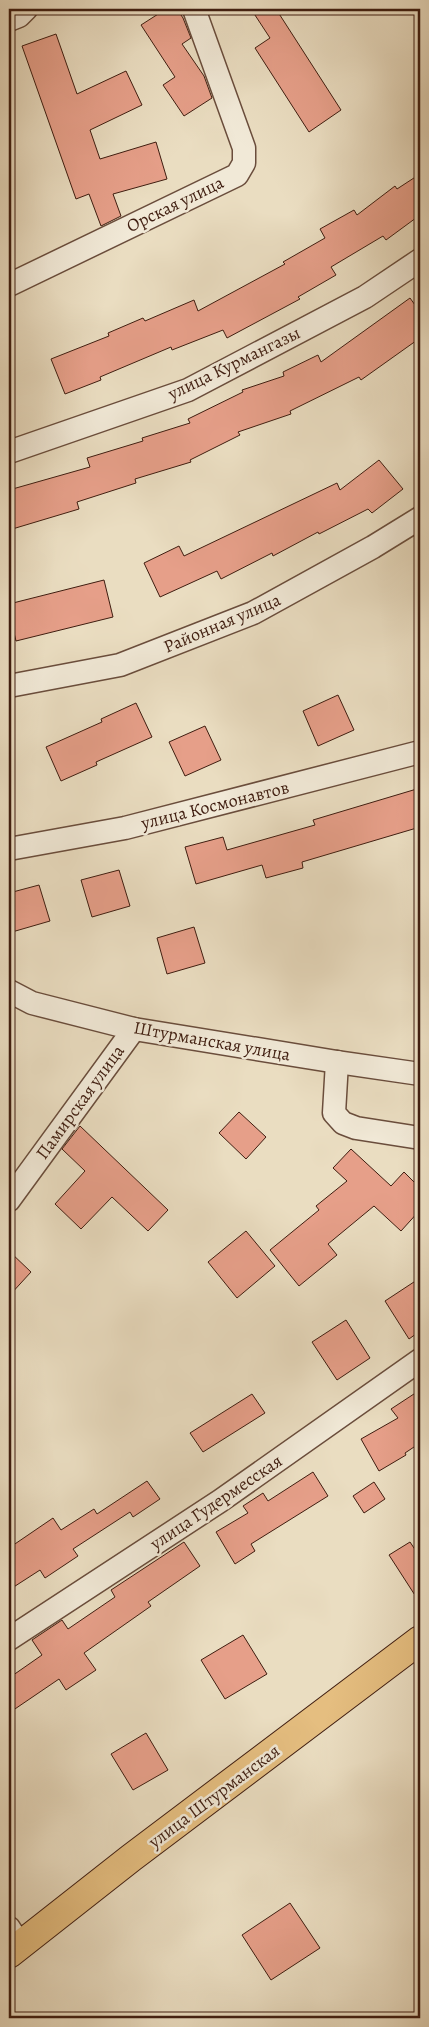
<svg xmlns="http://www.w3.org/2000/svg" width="429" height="2027" font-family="Alegreya,serif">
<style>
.building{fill:#e69f89;stroke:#3f1d10}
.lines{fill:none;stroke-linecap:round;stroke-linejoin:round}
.minor-casing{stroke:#6a4d3c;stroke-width:25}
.major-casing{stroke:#3f1d10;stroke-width:30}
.minor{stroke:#f1e9d7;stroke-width:22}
.major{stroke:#e5be80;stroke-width:28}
.labels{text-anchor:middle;stroke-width:5;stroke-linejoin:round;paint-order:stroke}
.street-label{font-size:18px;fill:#3f1d10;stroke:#f1e9d7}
</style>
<rect width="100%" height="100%" fill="#eaddc1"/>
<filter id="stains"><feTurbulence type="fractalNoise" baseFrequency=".004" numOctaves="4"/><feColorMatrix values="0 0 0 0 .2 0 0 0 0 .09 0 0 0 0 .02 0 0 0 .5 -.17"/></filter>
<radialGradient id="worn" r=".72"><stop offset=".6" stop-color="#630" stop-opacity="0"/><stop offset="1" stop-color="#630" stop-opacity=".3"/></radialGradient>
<g class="building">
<path d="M 166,9 L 177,9 L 183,18 L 191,38 L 182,44 L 204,76 L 212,98 L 184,116 L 163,85 L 175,77 L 141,25 Z"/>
<path d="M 251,9 L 276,9 L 341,110 L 309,132 L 255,48 L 270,38 Z"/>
<path d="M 56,34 L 77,94 L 126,71 L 142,105 L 90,130 L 100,159 L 156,142 L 167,179 L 113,194 L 121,216 L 101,226 L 89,194 L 76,199 L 22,46 Z"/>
<path d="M 420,174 L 420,215 L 386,240 L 383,236 L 331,267 L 336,275 L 298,297 L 300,299 L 227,338 L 223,330 L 172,350 L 171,347 L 100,377 L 101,380 L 65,394 L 51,359 L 109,336 L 108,333 L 143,318 L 145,321 L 194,300 L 198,311 L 285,264 L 283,262 L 325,238 L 320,229 L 354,210 L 357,215 L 395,186 L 397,189 Z"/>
<path d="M 410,298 L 420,312 L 420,338 L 361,380 L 359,377 L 290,411 L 291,414 L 238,432 L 240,435 L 190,460 L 191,462 L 135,479 L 136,483 L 77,502 L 79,509 L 9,530 L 9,490 L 90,467 L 87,458 L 143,441 L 142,438 L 190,423 L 188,419 L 243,392 L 242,390 L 284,376 L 283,372 L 318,355 L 321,362 Z"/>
<path d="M 379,460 L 403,489 L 372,513 L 368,509 L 319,534 L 318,532 L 273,556 L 272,553 L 221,579 L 217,571 L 160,597 L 144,563 L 179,546 L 184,556 L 337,483 L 340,490 Z"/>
<path d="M 104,580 L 113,617 L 16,641 L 9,612 L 9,604 Z"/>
<path d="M 338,695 L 354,730 L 318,746 L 303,711 Z"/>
<path d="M 136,703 L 152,737 L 96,762 L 97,765 L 61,781 L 46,747 L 102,722 L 101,719 Z"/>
<path d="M 205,726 L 221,760 L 185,776 L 169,742 Z"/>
<path d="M 420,788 L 420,827 L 302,862 L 303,868 L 266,878 L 262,865 L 196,884 L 185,847 L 223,837 L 227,850 L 315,825 L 313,820 Z"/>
<path d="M 119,870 L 130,906 L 92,917 L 81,880 Z"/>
<path d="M 39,885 L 50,921 L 12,932 L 9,921 L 9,893 Z"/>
<path d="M 194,927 L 205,963 L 167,974 L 157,938 Z"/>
<path d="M 239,1112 L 266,1137 L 246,1159 L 219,1133 Z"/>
<path d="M 80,1126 L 168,1210 L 148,1231 L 112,1197 L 81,1229 L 55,1204 L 85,1171 L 62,1149 Z"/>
<path d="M 351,1149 L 391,1186 L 404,1172 L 420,1188 L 420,1210 L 401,1231 L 374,1206 L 328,1244 L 337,1255 L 299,1286 L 270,1250 L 319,1210 L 316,1206 L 347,1181 L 333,1168 Z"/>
<path d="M 246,1231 L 275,1266 L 237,1298 L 208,1262 Z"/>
<path d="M 9,1251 L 31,1272 L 9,1296 Z"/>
<path d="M 420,1278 L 420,1331 L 409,1339 L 385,1301 Z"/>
<path d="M 346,1320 L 370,1358 L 337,1380 L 312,1342 Z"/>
<path d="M 420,1390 L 420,1443 L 405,1453 L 406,1455 L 379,1471 L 361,1439 L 398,1418 L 391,1409 Z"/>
<path d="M 252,1394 L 265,1413 L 203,1452 L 190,1433 Z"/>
<path d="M 313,1472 L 328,1496 L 251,1544 L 255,1551 L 235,1564 L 216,1532 L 248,1513 L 243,1506 L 263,1493 L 268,1501 Z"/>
<path d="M 147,1481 L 160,1499 L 133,1517 L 130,1512 L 73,1549 L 78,1556 L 45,1578 L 40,1570 L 9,1590 L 9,1548 L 53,1518 L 61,1530 L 94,1509 L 97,1514 Z"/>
<path d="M 374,1482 L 385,1499 L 364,1513 L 353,1496 Z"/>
<path d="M 184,1542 L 200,1566 L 148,1602 L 151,1606 L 84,1653 L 96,1670 L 66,1690 L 59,1679 L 9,1713 L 9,1678 L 42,1655 L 32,1640 L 62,1620 L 68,1629 L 115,1597 L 111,1590 Z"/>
<path d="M 410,1542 L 420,1557 L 420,1603 L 389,1555 Z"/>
<path d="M 243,1635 L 267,1674 L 225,1699 L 201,1660 Z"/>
<path d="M 146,1733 L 168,1770 L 133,1790 L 111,1754 Z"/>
<path d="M 290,1903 L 320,1948 L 271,1980 L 242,1935 Z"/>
</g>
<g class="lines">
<defs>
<g id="minor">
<path d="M 9,20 L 19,16 L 26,9"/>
<path d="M 9,285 L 237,175 L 244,163 L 244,148 L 194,9"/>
<path d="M 9,452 L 188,390 L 365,297 L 420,260"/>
<path d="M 9,686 L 120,665 L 253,613 L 373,547 L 420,518"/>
<path d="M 9,849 L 125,828 L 420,752"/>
<path d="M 9,991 L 32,1003 L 134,1029 L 337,1062 L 420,1074"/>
<path d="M 337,1062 L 334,1113 L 343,1123 L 356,1128 L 420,1138"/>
<path d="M 9,1200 L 134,1029"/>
<path d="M 9,1639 L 220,1501 L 420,1360"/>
<path d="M 9,1928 L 20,1945"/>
</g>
<path id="major" d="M 9,1954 L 131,1858 L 420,1640"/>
</defs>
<use href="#minor" class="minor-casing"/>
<use href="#major" class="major-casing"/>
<use href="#minor" class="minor"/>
<use href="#major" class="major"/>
</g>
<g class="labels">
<g class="street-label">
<text transform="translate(175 204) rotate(-26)" y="6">Орская улица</text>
<text transform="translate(234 363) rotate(-26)" y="6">улица Курмангазы</text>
<text transform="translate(222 623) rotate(-23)" y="6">Районная улица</text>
<text transform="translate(215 805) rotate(-14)" y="6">улица Космонавтов</text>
<text transform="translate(212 1041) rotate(10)" y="6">Штурманская улица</text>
<text transform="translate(80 1102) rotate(-54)" y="6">Памирская улица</text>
<text transform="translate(216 1502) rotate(-34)" y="6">улица Гудермесская</text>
<text transform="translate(214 1796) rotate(-37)" y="6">улица Штурманская</text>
</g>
</g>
<rect width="429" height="2027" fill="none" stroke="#eaddc1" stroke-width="30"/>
<rect x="10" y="10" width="409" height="2007" fill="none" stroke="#3f1d10" stroke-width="2.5"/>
<rect x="15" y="15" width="399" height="1997" fill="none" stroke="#3f1d10"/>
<rect width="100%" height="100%" filter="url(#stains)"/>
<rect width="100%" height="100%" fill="url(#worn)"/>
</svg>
